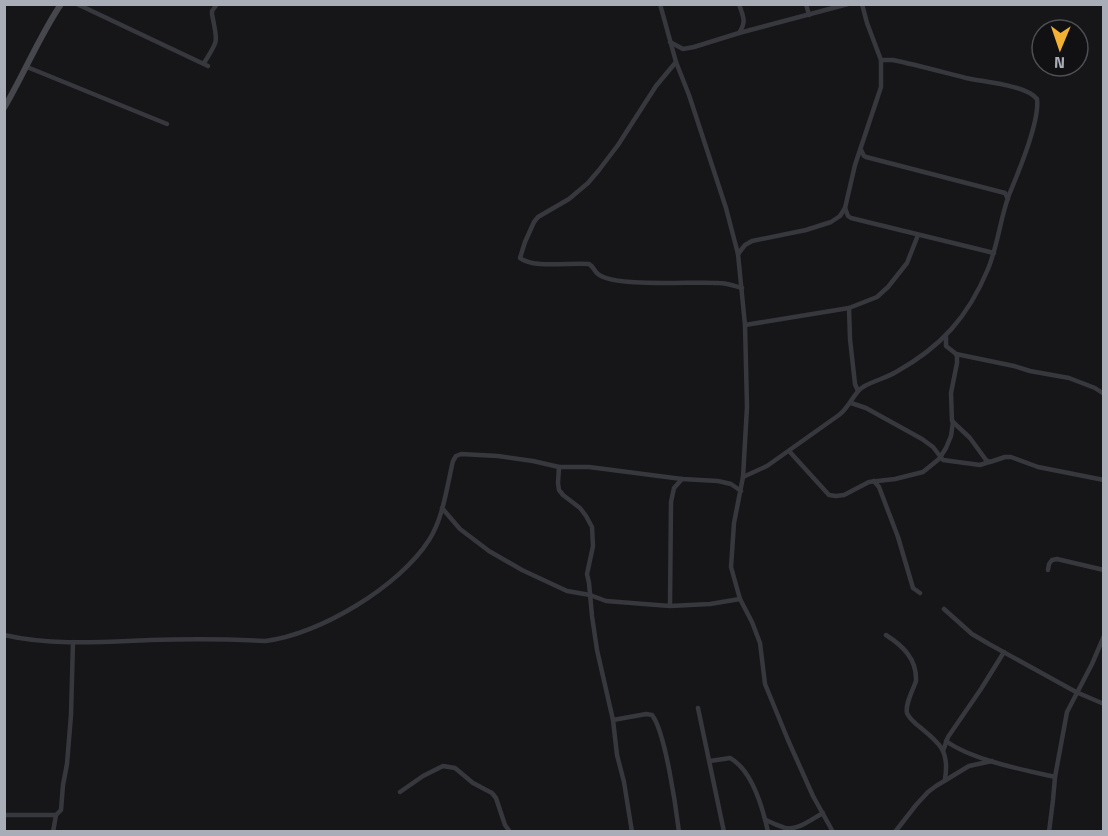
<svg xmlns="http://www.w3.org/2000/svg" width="1108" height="836" font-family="'Titillium Web',sans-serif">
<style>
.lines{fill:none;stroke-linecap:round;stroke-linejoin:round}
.street{stroke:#37383d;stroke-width:4.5}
.secondary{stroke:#45474d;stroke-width:6}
</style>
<rect width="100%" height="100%" fill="#161618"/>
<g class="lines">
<g class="street">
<path d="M 77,4 L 208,66"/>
<path d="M 660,4 L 676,62 L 689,95 L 726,208 L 738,254 L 745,325 L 747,407 L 743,477 L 734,523 L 731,567 L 740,599 L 752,622 L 760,643 L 765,684 L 788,740 L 813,796 L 833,832"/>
<path d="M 739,4 C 743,17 747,21 739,33"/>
<path d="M 806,4 L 809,15"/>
<path d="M 670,42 L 683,49 L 694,47 L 739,33 L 848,4"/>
<path d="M 676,62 L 656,86 L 618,145 L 599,170 L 588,183 L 569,199 L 538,217 L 534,222 L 525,242 L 520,258 C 533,269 572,262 589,264 C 594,267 594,271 598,274 C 615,288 694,281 719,283 C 727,283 734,286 742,288"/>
<path d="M 204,63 C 220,38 217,42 212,14 L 212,11 L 217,4"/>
<path d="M 27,67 L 167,124"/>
<path d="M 861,150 L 864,156 L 866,157 L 1005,193 L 1008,199"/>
<path d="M 845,208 L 848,216 L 851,218 L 994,253"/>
<path d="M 738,254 L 745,245 L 752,241 L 806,230 L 831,222 L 840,216 L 845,208 L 855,165 L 881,87 L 881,60 L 867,23 L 862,4"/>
<path d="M 849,308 L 850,339 L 855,384 L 858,391"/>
<path d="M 745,325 L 849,308 L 877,297 L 888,287 L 907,263 L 918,235"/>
<path d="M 946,337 L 946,346 L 955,353 L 957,356 L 957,363 L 951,393 L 952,421 L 970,438 L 986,460 L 990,462 L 1005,457 L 1011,457 L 1038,467 L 1104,480"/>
<path d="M 956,354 L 1014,366 L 1030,371 L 1069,378 L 1095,388 L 1104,394"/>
<path d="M 851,403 L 866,408 L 922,439 L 933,447 L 943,460 L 980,465 L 989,462"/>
<path d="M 789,451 L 829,495 L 836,496 L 844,495 L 869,482 L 895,479 L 923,472 L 939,459 L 946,448 L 951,436 L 953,422"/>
<path d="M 559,467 L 558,483 L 559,490 L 563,495 L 580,508 L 586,516 L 592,527 L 593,546 L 587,574 L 589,583 L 592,616 L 597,650 L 613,720 L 617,755 L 624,782 L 632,832"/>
<path d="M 743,477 L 767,466 L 839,415 C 850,407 854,392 863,387 C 873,381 886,378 896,372 C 941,347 968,317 988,269 C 998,245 1000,219 1009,195 C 1018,173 1040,121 1037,99 C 1026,85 984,82 966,78 C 942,72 917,65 893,60 L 881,60"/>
<path d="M 874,481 L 879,487 L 898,537 L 913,588 L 920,593"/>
<path d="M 442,508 L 460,529 L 489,551 L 522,570 L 567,591 L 590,595 L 606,601 L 670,606 L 710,604 L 740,599"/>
<path d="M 1048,570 L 1049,564 L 1052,560 L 1057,559 L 1104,570"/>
<path d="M 670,606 L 671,502 L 674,488 L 682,479"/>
<path d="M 944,609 L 972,634 L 989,644 L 1076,692 L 1104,704"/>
<path d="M 4,635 C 52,646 102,642 150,640 C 189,639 227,639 265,641 C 319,635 400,586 429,540 C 443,519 447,486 453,461 L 456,456 L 461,454 L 498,456 L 533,461 L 559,467 L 589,467 L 682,479 L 718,481 L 731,484 L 741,491"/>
<path d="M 886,635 C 903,646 917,659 916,681 C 913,690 905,704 907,713 C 909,718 913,721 916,724 C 938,742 950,749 945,779"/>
<path d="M 698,708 L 724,832"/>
<path d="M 613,720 L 646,714 L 652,715 C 665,731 676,807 679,832"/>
<path d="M 946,741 C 972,760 1024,770 1055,777"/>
<path d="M 943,751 L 948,737 L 981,689 L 1004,652"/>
<path d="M 710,761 L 730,758 C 752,770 763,809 768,832"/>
<path d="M 400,792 L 423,776 L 443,766 L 455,768 L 473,783 L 492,793 L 496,798 L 505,825 L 510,832"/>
<path d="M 4,815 L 56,815 L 61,810 L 63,785 L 67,764 L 71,715 L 73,642"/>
<path d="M 766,820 C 772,823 779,826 785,828 C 797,831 812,819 823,813"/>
<path d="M 53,832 L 56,815"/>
<path d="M 895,832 L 916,805 L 928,792 L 936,786 L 969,766 L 992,761"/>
<path d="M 1049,832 L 1053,800 L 1055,777 L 1067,712 L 1092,664 L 1104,636"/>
</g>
<path class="secondary" d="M 4,108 C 24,74 39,37 61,4"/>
</g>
<rect width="1108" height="836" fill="none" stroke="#a8adb8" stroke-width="12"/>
<g transform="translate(1060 48) rotate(182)"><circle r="28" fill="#111113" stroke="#4d4f55" stroke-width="1.5"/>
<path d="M0-4.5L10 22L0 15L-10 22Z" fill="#f2b134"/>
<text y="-9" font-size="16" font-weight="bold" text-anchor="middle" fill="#a8adb8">N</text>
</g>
</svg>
